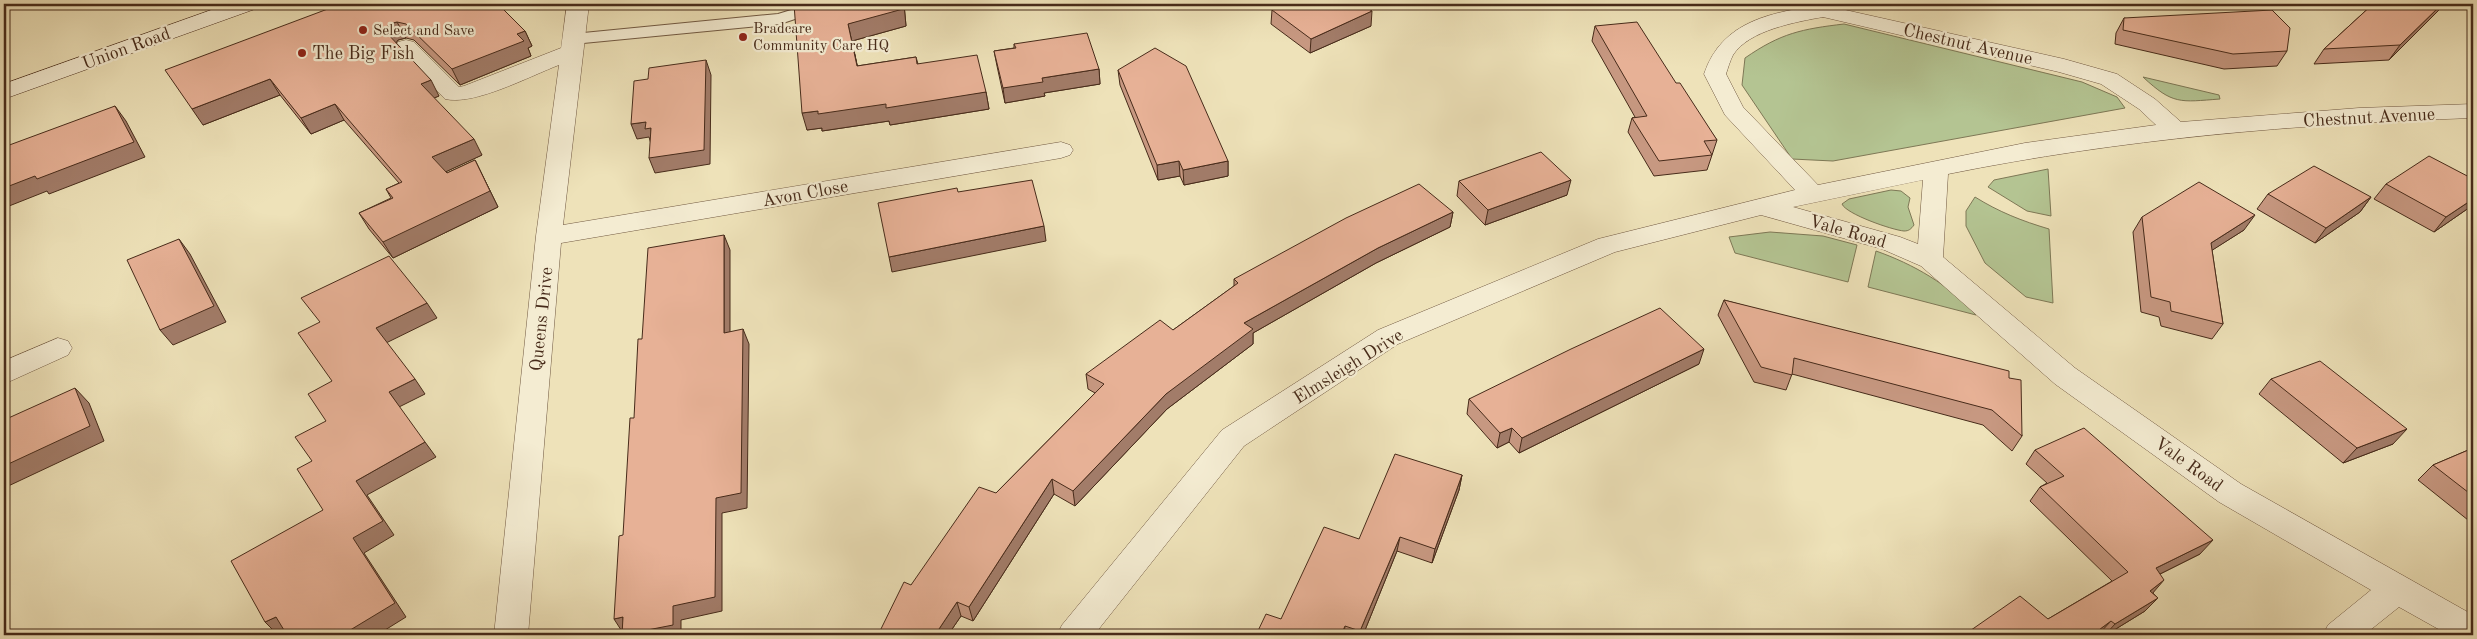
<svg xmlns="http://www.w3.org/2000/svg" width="2477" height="639" font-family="'Old Standard TT',serif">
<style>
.green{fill:#b4c492;stroke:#7e7856}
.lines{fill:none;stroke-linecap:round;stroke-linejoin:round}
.lane-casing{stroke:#715942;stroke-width:2}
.street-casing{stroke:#715942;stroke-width:1}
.secondary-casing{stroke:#472b1a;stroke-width:1}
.lane{fill:#f4ecd2;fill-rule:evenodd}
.street{fill:#f4ecd2;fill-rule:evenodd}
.secondary{fill:#f4ecd2;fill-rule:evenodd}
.wall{fill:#c79881;stroke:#472b1a}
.shaded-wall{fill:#a27c69;stroke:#472b1a}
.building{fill:#e7b196;stroke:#472b1a}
.poi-dot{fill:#8f2418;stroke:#f4ecd2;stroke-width:2}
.labels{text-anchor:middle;stroke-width:4.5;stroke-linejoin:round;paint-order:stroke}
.far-poi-label{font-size:15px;fill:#472b1a;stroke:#f4ecd2;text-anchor:start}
.street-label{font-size:18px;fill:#472b1a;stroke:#f4ecd2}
.poi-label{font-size:18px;fill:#472b1a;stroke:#f4ecd2;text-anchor:start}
</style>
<rect width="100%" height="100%" fill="#eee2b9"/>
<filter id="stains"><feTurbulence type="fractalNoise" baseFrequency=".004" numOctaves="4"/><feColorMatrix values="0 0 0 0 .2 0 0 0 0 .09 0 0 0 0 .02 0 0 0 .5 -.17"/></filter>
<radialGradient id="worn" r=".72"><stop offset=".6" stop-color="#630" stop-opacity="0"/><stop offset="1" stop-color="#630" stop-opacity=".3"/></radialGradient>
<g class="green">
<path d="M 1844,24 L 2082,82 L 2117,97 L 2125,108 L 1833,161 L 1792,159 L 1742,85 L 1745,58 C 1781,33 1802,29 1844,24 Z"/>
<path d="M 2143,77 L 2219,95 L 2220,99 C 2180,102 2173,105 2143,77 Z"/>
<path d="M 2048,169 L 2051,216 L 2027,211 L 1988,187 L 1994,180 Z"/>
<path d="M 1891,190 L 1901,191 L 1910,198 L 1908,207 L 1914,225 C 1911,229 1909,231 1904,231 C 1892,230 1846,214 1842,204 L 1849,199 Z"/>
<path d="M 1975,197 C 1999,212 2022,221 2049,229 L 2053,303 L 2026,297 L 1985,263 L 1966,226 L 1966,211 Z"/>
<path d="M 1770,232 L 1823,236 L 1857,245 L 1848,282 L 1735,253 L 1729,237 Z"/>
<path d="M 1876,251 C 1913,264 1950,285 1976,315 L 1868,287 Z"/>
</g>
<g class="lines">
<defs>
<path id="lane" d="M 811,4 L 834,4 L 831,7 L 780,24 L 573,44 L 565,39 L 573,34 L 778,14 Z"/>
<g id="street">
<path d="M 567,4 L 589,4 L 563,225 L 1061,142 L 1070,145 L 1073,150 L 1070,155 L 1061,158 L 561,243 L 528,635 L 494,635 L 536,236 L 559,65 C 530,76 474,106 445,99 L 395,47 L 398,42 L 406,40 L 414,42 L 459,87 L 464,86 L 561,48 Z"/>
<path d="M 1823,5 L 2064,59 L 2117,74 L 2155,99 L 2181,122 L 2359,108 L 2473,104 L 2473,118 C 2296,124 2121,139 1948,174 L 1943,257 L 2075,368 L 2241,484 L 2473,615 L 2473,635 L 2449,635 L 2399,607 L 2364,635 L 2323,635 L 2328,625 L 2371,590 L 2219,502 L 2055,384 L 1921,266 L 1882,249 L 1761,215 L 1615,252 L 1398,344 L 1244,446 L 1094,635 L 1057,635 L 1062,625 L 1222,430 L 1378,330 L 1598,239 L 1795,190 L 1725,115 L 1704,74 C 1722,20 1773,12 1823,5 ZM 1823,17 L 2059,72 L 2101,84 L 2139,109 L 2156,125 L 2025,143 L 1818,185 L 1743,107 L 1726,74 C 1728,68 1730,61 1733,55 C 1749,30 1796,22 1823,17 ZM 1923,180 L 1918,244 L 1900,237 L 1793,207 Z"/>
<path d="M 58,338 L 68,341 L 72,348 L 68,355 L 4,384 L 4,361 Z"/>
</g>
<path id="secondary" d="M 228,4 L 258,4 L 255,9 L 4,99 L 4,84 Z"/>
</defs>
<use href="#lane" class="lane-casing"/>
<use href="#street" class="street-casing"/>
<use href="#secondary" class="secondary-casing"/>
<use href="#lane" class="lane"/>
<use href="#street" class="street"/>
<use href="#secondary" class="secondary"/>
</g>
<g class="wall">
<path d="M 341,4 L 525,31 L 532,46 L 528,48 L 531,56 L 460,85 L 414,40 L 406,38 L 398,40 L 396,43 L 439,96 L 434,98 L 482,155 L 445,172 L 447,173 L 475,160 L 498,207 L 393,258 L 369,229 L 359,213 L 391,198 L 386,189 L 399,183 L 344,120 L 311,134 L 280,95 L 203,125 Z"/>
<path d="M 779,4 L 904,4 L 906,26 L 852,41 L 857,66 L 916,57 L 918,64 L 986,92 L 989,109 L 890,125 L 889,121 L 822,131 L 822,128 L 807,130 L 795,7 L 786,9 Z"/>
<path d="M 2373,4 L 2445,4 L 2389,60 L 2314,64 L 2324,49 Z"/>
<path d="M 1272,10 L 1371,26 L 1310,53 L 1271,24 Z"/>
<path d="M 2124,18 L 2287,51 L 2277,66 L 2224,69 L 2115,44 L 2116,33 Z"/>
<path d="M 1595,26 L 1676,83 L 1717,140 L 1707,170 L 1654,176 L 1628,132 L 1632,118 L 1635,117 L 1592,41 Z"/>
<path d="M 1014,44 L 1099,69 L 1100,84 L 1044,93 L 1045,96 L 1005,103 L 997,66 L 994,51 L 1014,48 Z"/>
<path d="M 1118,70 L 1228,161 L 1228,176 L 1184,185 L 1180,176 L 1158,180 L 1120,85 Z"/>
<path d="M 1459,181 L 1567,195 L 1485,225 L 1457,196 Z"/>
<path d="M 2386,184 L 2473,205 L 2434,232 L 2374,199 Z"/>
<path d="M 2268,194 L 2371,197 L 2360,212 L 2315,243 L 2257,209 Z"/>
<path d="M 1453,212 L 1450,227 L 1376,263 L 1253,333 L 1253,344 L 1167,409 L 1075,506 L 1054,494 L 973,621 L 961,616 L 948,635 L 878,635 L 911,585 L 996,493 L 1095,393 L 1088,389 L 1086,374 L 1173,330 L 1234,286 L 1234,279 Z"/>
<path d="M 2142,217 L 2244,230 L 2212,250 L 2223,324 L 2212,339 L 2161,326 L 2159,317 L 2141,312 L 2133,232 Z"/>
<path d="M 1724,300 L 2009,378 L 2022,436 L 2012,451 L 1983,425 L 1792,374 L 1786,390 L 1754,382 L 1718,315 Z"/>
<path d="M 1699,364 L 1519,453 L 1509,442 L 1497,448 L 1467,414 L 1469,399 Z"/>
<path d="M 2271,379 L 2393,444 L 2343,463 L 2259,394 Z"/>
<path d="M 2473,448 L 2473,524 L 2418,480 L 2433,465 Z"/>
<path d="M 2035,450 L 2200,554 L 2160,574 L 2153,593 L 2158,598 L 2145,611 L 2106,635 L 2101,635 L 2100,634 L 2048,619 L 2112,581 L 2030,501 L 2040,487 L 2047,483 L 2026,464 Z"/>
<path d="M 1462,475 L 1459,490 L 1432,563 L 1397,551 L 1363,635 L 1256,635 L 1281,619 L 1359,539 Z"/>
</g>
<g class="shaded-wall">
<path d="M 785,4 L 806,4 L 786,9 Z"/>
<path d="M 902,4 L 904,4 L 906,26 L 852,41 L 861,83 L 848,24 Z"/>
<path d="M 2442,4 L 2445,4 L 2389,60 L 2400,45 Z"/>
<path d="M 1372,11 L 1371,26 L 1310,53 L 1311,39 Z"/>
<path d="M 397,22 L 406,38 L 398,40 L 393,47 L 385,31 L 389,24 Z"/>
<path d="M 525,31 L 532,46 L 528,48 L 531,56 L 460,85 L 452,69 L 517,34 Z"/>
<path d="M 706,60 L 711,75 L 710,164 L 655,173 L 649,158 Z"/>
<path d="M 1099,69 L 1100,84 L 1044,93 L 1045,96 L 1005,103 L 1003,88 L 1042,78 Z"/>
<path d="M 270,79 L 280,95 L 203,125 L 192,109 Z"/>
<path d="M 431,80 L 439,96 L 429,100 L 421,84 Z"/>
<path d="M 986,92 L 989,109 L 890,125 L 889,121 L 822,131 L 822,128 L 807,130 L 802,113 L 818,111 Z"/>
<path d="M 335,104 L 344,120 L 311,134 L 301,118 Z"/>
<path d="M 115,106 L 126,121 L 145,157 L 49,194 L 47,191 L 4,208 L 4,188 Z"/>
<path d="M 646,122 L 651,128 L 651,144 L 649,137 L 637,139 L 631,124 Z"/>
<path d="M 474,139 L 482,155 L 441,174 L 432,157 Z"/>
<path d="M 475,160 L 498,207 L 393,258 L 383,242 Z"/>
<path d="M 1179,161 L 1180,176 L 1158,180 L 1157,165 Z"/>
<path d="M 1228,161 L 1228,176 L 1184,185 L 1183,170 Z"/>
<path d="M 1571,180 L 1567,195 L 1485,225 L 1488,210 Z"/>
<path d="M 2371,197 L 2360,212 L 2315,243 L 2326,228 Z"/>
<path d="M 2473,199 L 2473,205 L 2434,232 L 2446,217 Z"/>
<path d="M 1453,212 L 1450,227 L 1376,263 L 1253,333 L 1253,344 L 1167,409 L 1075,506 L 1073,491 L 1166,394 L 1244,323 L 1378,248 Z"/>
<path d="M 2255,215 L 2244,230 L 2200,258 L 2211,243 Z"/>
<path d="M 1044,226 L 1046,241 L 892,272 L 889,257 Z"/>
<path d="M 724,235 L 730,250 L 730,348 L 724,333 Z"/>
<path d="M 179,239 L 190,254 L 226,322 L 173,345 L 160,330 Z"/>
<path d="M 427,303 L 437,318 L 386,343 L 376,328 Z"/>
<path d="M 743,329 L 749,344 L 747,508 L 722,513 L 722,611 L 681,620 L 681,635 L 625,635 L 673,606 L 716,498 Z"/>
<path d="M 1704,349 L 1699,364 L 1519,453 L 1522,438 Z"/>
<path d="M 415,379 L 425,394 L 399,407 L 389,392 Z"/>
<path d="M 75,388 L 89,403 L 104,441 L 4,488 L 4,466 Z"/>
<path d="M 1512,428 L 1509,442 L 1497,448 L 1500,433 Z"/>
<path d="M 2407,429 L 2393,444 L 2343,463 L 2357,448 Z"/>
<path d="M 425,442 L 436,457 L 367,495 L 394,535 L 364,553 L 406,617 L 377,635 L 342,635 L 356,481 Z"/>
<path d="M 1462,475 L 1459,490 L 1432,563 L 1435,549 Z"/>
<path d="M 1052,479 L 1054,494 L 973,621 L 969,607 Z"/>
<path d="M 1400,537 L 1397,551 L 1363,635 L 1360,635 L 1360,631 Z"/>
<path d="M 2213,540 L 2200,554 L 2144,582 L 2156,568 Z"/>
<path d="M 2164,580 L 2152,594 L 2150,591 Z"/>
<path d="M 2158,598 L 2145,611 L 2106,635 L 2105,635 L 2115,624 Z"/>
<path d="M 957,602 L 961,616 L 948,635 L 935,635 Z"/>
<path d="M 276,617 L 290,631 L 281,635 L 278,635 L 265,622 Z"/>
<path d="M 623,617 L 623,633 L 614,619 Z"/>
<path d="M 2111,621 L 2098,635 L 2092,635 Z"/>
<path d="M 1345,626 L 1344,635 L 1341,635 Z"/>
</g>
<g class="building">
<path d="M 341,4 L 498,4 L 525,31 L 517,34 L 524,41 L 452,69 L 406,24 L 397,22 L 389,24 L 385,31 L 431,80 L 421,84 L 474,139 L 432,157 L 447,173 L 475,160 L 490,191 L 383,242 L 359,213 L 393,198 L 386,189 L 402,182 L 335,104 L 301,118 L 270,79 L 192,109 L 165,70 Z"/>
<path d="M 794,4 L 902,4 L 903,9 L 848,24 L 857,66 L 916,57 L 917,64 L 977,55 L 986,92 L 886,108 L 886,104 L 818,114 L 818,111 L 802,113 Z"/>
<path d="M 1286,4 L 1361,4 L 1372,11 L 1311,39 L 1272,10 Z"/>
<path d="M 2373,4 L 2442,4 L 2400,45 L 2324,49 Z"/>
<path d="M 2272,10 L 2290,28 L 2287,51 L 2233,54 L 2123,30 L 2124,18 Z"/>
<path d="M 1637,22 L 1676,83 L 1680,83 L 1717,140 L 1704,141 L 1712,155 L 1659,161 L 1632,118 L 1647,116 L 1595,26 Z"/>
<path d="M 1087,33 L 1099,69 L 1042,78 L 1043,82 L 1003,88 L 994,51 L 1016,48 L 1014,44 Z"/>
<path d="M 1155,48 L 1186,66 L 1228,161 L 1183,170 L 1179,161 L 1157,165 L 1118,70 Z"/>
<path d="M 706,60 L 704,150 L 649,158 L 651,128 L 645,129 L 646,122 L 631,124 L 634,81 L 648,79 L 649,68 Z"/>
<path d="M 115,106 L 134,142 L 37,179 L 35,176 L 4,188 L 4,147 Z"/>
<path d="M 1541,152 L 1571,180 L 1488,210 L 1459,181 Z"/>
<path d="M 2429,156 L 2473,179 L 2473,199 L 2446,217 L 2386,184 Z"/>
<path d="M 2314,166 L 2371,197 L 2326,228 L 2268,194 Z"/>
<path d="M 1032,180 L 1044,226 L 889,257 L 878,203 L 957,188 L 958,192 Z"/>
<path d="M 2199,182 L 2255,215 L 2211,243 L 2223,324 L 2171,311 L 2170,302 L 2151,297 L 2142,217 Z"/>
<path d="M 1419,184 L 1453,212 L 1378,248 L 1244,323 L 1253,329 L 1166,394 L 1073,491 L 1052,479 L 969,607 L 957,602 L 935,635 L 878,635 L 904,582 L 911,585 L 979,487 L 996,493 L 1104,384 L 1086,374 L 1160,320 L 1173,330 L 1238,283 L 1234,279 L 1346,218 Z"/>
<path d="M 724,235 L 724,333 L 743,329 L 741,493 L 716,498 L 715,597 L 673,606 L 673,625 L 622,635 L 623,617 L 614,619 L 619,536 L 623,535 L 630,418 L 634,418 L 638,339 L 642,339 L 648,248 Z"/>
<path d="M 179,239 L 214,306 L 160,330 L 127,260 Z"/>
<path d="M 389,256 L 427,303 L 376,328 L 415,379 L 389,392 L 425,442 L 356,481 L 383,521 L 353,538 L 395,603 L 342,635 L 287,635 L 276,617 L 265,622 L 231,561 L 323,510 L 297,469 L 312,461 L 295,437 L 326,421 L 308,394 L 332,381 L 298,333 L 320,322 L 301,298 Z"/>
<path d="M 1724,300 L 2009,371 L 2009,378 L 2021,380 L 2022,436 L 1992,410 L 1794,358 L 1792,375 L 1761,367 Z"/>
<path d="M 1660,308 L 1704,349 L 1522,438 L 1512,428 L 1500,433 L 1469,399 L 1571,349 Z"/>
<path d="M 2320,361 L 2407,429 L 2357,448 L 2271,379 Z"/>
<path d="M 75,388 L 90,426 L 4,466 L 4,420 Z"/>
<path d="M 2084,428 L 2213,540 L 2156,568 L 2164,580 L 2150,591 L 2158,598 L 2115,624 L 2111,621 L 2092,635 L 1964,635 L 2020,596 L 2048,619 L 2128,572 L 2040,487 L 2064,476 L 2035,450 Z"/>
<path d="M 2473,448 L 2473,496 L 2433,465 Z"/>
<path d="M 1395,454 L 1462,475 L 1435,549 L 1400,537 L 1360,631 L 1345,626 L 1341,635 L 1256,635 L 1266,614 L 1281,619 L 1324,527 L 1359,539 Z"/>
</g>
<g class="poi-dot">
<circle cx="363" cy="30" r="5"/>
<circle cx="743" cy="37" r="5"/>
<circle cx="302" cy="53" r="5"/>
</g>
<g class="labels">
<g class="far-poi-label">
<text x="753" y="33">Bradcare<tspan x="753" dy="17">Community Care HQ</tspan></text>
<text x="373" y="35">Select and Save</text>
</g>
<g class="street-label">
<text transform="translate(1968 44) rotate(13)" y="6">Chestnut Avenue</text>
<text transform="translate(126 48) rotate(-20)" y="6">Union Road</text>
<text transform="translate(2369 117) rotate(-3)" y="6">Chestnut Avenue</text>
<text transform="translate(805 193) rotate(-10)" y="6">Avon Close</text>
<text transform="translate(1848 231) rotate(16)" y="6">Vale Road</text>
<text transform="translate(541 319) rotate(-84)" y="6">Queens Drive</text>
<text transform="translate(1348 366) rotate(-32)" y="6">Elmsleigh Drive</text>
<text transform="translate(2189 464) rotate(36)" y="6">Vale Road</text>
</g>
<g class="poi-label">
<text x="312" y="59">The Big Fish</text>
</g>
</g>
<rect width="2477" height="639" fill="none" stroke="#eee2b9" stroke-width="20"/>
<rect x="5" y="5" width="2467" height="629" fill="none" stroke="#472b1a" stroke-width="2.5"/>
<rect x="10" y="10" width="2457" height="619" fill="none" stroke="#472b1a"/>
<rect width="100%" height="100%" filter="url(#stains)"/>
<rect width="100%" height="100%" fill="url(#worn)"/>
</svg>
